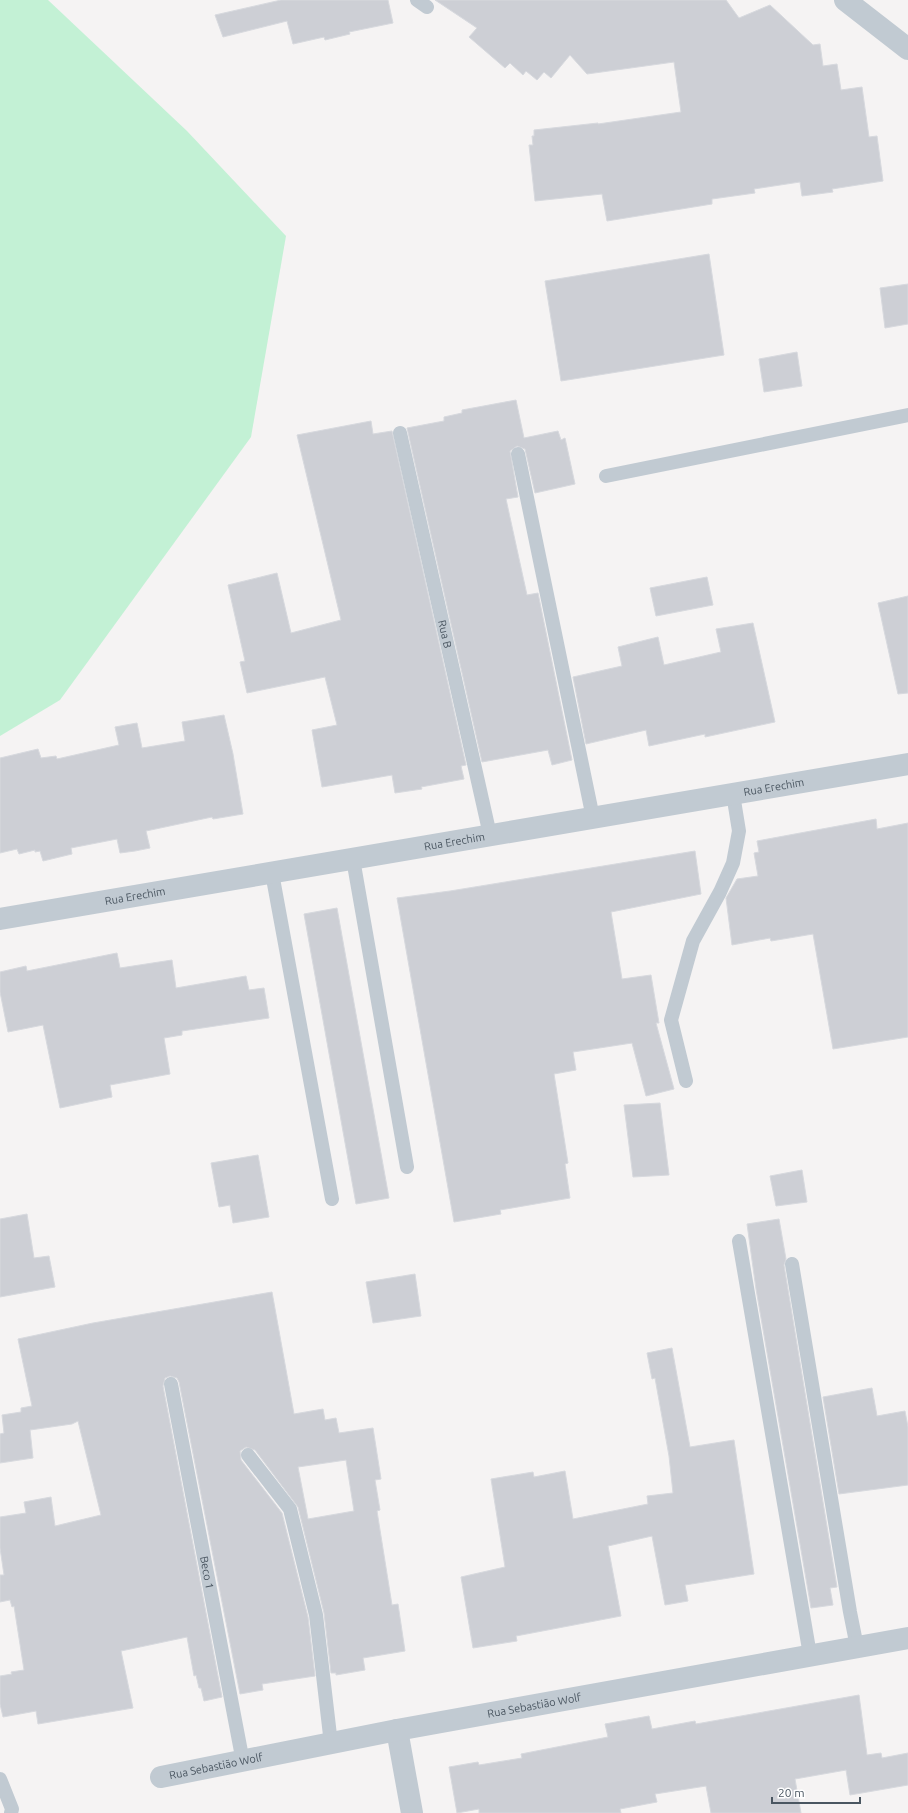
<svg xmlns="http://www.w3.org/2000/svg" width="908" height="1813" font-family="Ubuntu,sans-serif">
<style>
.green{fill:#c3f1d5}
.building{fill:#cdcfd5;stroke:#d7d9de;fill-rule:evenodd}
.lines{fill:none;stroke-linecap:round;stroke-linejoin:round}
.service{stroke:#c1cad2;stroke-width:14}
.minor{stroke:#c1cad2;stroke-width:22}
.labels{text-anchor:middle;stroke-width:3;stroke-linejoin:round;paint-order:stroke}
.street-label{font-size:11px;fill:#4a5661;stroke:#fff}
</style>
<rect width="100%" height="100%" fill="#f5f3f3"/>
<path class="green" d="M 0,0 L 48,0 L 187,131 L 286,236 L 251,437 L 60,700 L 0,736 Z"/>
<g class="building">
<path d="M 281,0 L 388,0 L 393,23 L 349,32 L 350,34 L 325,40 L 324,37 L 293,44 L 287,21 L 223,37 L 215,15 Z"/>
<path d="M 435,0 L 726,0 L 739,18 L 770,5 L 813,45 L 820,44 L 823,66 L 837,64 L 841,90 L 862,87 L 869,137 L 877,136 L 883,181 L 832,189 L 833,192 L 802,196 L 800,182 L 754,189 L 755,193 L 712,199 L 712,204 L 607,221 L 602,194 L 535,201 L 529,145 L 533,145 L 532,136 L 534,136 L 534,130 L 598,123 L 598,124 L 681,112 L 674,62 L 587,74 L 570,55 L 551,78 L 544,72 L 537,80 L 526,71 L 523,75 L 510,63 L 505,68 L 469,37 L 477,28 Z"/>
<path d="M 709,254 L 724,355 L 561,381 L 545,281 Z"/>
<path d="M 908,284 L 908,324 L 885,328 L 880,288 Z"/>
<path d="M 797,352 L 802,386 L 764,392 L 759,359 Z"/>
<path d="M 516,400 L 524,438 L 558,431 L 561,440 L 565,438 L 575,484 L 535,493 L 525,449 L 517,446 L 510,451 L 518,497 L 506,499 L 527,595 L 538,593 L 572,760 L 552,765 L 548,750 L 482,762 L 407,428 L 444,421 L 444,417 L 462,413 L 462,410 Z"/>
<path d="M 371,421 L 373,434 L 392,431 L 466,765 L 461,766 L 464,779 L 421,787 L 422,789 L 395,793 L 392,775 L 322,787 L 312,730 L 337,725 L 325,677 L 247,693 L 240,662 L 245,661 L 228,585 L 277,573 L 291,633 L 341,620 L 297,435 Z"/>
<path d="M 707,577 L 713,605 L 656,616 L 650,588 Z"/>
<path d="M 908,596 L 908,693 L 898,694 L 878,603 Z"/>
<path d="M 753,623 L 775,722 L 705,737 L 705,734 L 649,746 L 646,730 L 586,744 L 573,677 L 622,666 L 618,647 L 658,637 L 664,665 L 721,652 L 716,629 Z"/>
<path d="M 224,715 L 233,754 L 243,814 L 213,819 L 212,817 L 146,831 L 150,848 L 135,851 L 120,853 L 117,839 L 71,848 L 72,854 L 43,861 L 40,851 L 35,852 L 35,850 L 19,854 L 17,849 L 0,853 L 0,758 L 38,749 L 41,758 L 56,756 L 57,759 L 119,745 L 115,727 L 137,723 L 142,748 L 185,741 L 182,722 Z"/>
<path d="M 876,819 L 877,829 L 908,823 L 908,1037 L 833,1049 L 813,934 L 771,941 L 770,938 L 732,945 L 726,898 L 737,879 L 758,876 L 754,853 L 759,852 L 757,841 Z"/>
<path d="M 695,851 L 701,894 L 611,912 L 622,979 L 651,975 L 659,1023 L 656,1023 L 674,1089 L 646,1096 L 632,1043 L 573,1052 L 576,1070 L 554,1074 L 568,1163 L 565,1164 L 570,1198 L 500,1210 L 501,1214 L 454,1222 L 397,898 L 450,891 Z"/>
<path d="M 337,908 L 389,1198 L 356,1204 L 304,914 Z"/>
<path d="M 117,953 L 120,968 L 172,960 L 176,988 L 246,976 L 249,990 L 264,988 L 269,1018 L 182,1031 L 182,1035 L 164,1038 L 170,1074 L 110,1085 L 112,1097 L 60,1108 L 43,1025 L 8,1032 L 0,992 L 0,972 L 26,966 L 27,971 Z"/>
<path d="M 660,1103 L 669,1175 L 633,1177 L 624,1105 Z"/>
<path d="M 258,1155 L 269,1217 L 233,1223 L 230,1205 L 219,1207 L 211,1163 Z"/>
<path d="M 802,1170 L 807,1202 L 776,1206 L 770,1176 Z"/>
<path d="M 27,1214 L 34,1258 L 49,1256 L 55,1287 L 0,1297 L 0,1219 Z"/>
<path d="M 779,1219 L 786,1259 L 784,1265 L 837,1587 L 830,1588 L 833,1605 L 811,1608 L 756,1289 L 747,1224 Z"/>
<path d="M 415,1274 L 421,1316 L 373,1323 L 366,1282 Z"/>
<path d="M 272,1292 L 294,1414 L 323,1409 L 325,1420 L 336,1418 L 339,1433 L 373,1428 L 381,1479 L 375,1480 L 380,1510 L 377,1511 L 392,1605 L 398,1604 L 405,1651 L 363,1658 L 365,1670 L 336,1675 L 336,1673 L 331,1673 L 324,1613 L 298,1507 L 255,1450 L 246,1447 L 240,1451 L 241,1460 L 282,1513 L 308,1617 L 315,1676 L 262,1684 L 263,1690 L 240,1694 L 179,1382 L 177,1378 L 170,1376 L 165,1378 L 163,1386 L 222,1697 L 204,1701 L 201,1688 L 199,1688 L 196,1675 L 194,1676 L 187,1637 L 121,1651 L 133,1708 L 38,1724 L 36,1711 L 3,1717 L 0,1704 L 0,1676 L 12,1674 L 11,1672 L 24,1670 L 14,1606 L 12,1607 L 10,1600 L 0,1602 L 0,1575 L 4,1575 L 0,1548 L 0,1517 L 26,1513 L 24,1502 L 51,1497 L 55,1526 L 101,1515 L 78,1421 L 72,1424 L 30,1430 L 33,1458 L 0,1463 L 0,1434 L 4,1433 L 2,1415 L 21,1412 L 21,1408 L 32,1406 L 18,1339 L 93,1323 ZM 346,1460 L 354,1511 L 308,1519 L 298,1467 Z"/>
<path d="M 672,1348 L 690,1447 L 734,1440 L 754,1574 L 685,1585 L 688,1601 L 665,1605 L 652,1536 L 608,1546 L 621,1616 L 516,1636 L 517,1641 L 473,1648 L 461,1577 L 505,1567 L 491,1479 L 533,1472 L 534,1477 L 565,1471 L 573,1519 L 648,1504 L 647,1496 L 673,1493 L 669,1456 L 655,1378 L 652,1379 L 647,1353 Z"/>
<path d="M 872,1388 L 877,1416 L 905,1411 L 908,1427 L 908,1485 L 839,1494 L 823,1397 Z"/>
<path d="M 859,1695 L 867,1755 L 881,1753 L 882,1758 L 908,1753 L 908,1785 L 850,1795 L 846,1770 L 795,1779 L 801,1813 L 711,1813 L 706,1786 L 655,1794 L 657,1802 L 620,1809 L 621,1813 L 479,1813 L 479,1809 L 457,1813 L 449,1767 L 478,1762 L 479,1765 L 522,1758 L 521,1754 L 608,1737 L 605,1724 L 649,1716 L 652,1729 L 695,1721 L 696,1724 Z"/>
</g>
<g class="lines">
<g class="service">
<path d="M 417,0 L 427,7"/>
<path id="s1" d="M 400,433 L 490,835"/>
<path d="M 518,454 L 593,818"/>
<path d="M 606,476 L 908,415"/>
<path d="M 353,859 L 407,1167"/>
<path d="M 272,873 L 332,1199"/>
<path d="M 686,1081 L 671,1020 L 693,941 L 720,892 L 733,863 L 739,831 L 733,794"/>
<path d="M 739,1241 L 810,1655"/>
<path d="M 792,1264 L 850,1612 L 857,1647"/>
<path id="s2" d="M 171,1384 L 243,1762"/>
<path d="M 248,1455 L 290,1509 L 316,1615 L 331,1744"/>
<path d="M 0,1779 L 12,1809 L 11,1813"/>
</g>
<g class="minor">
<path d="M 845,0 L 908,49"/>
<path id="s3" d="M 0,919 L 908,764"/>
<path d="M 397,1730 L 412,1813"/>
<path id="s4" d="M 161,1777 L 397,1730 L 908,1638"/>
</g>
</g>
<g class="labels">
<g class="street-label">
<text dy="4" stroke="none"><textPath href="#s1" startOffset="206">Rua B</textPath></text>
<text dy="4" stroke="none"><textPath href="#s3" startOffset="785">Rua Erechim</textPath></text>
<text dy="4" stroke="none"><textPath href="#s3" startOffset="461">Rua Erechim</textPath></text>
<text dy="4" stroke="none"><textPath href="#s3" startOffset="137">Rua Erechim</textPath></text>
<text dy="4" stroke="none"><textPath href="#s2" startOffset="192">Beco 1</textPath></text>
<text dy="4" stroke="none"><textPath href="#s4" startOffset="380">Rua Sebastião Wolf</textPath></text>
<text dy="4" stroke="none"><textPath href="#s4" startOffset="56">Rua Sebastião Wolf</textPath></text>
</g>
</g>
<path d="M772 1797v6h88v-6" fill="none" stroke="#4a5661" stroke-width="2"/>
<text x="778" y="1797" font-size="12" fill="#4a5661" stroke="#ffffff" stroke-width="3" paint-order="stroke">20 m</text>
</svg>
